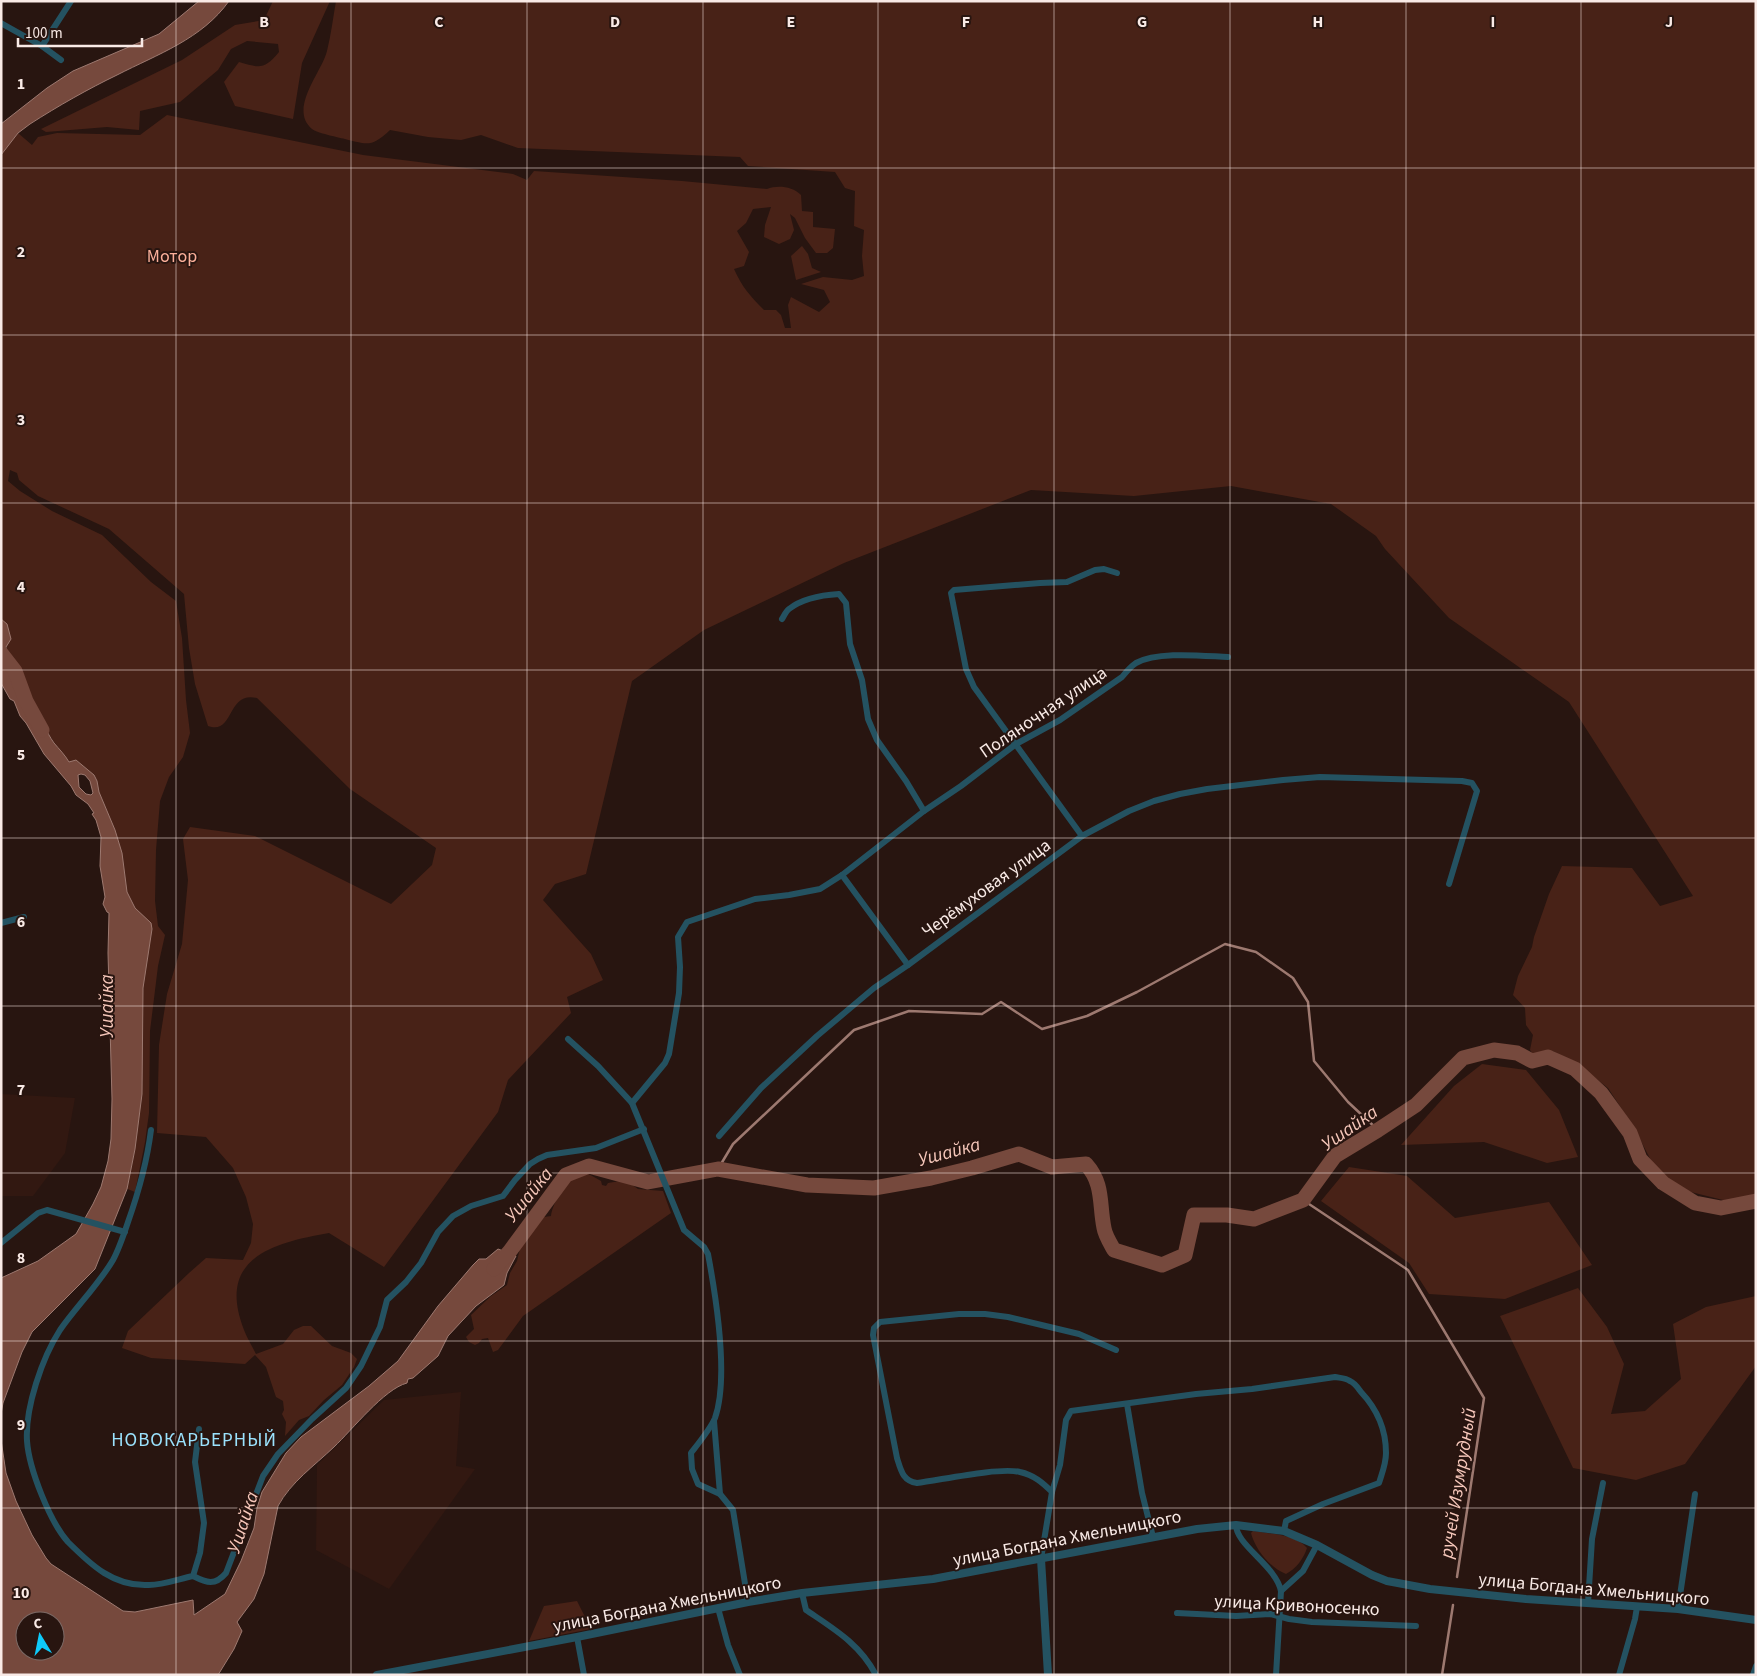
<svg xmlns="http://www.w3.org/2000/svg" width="1757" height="1676" font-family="'Source Sans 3',sans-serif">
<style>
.built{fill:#321811}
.green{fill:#482217}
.water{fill:#76493d;stroke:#9d7970;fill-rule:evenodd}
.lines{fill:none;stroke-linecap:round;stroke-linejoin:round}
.stream{stroke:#9d7970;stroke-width:2.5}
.river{stroke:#76493d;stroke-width:15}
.minor{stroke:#245261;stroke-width:6}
.tertiary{stroke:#245261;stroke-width:8}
.grid{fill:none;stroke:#f9eae6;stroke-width:1;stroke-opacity:0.55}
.labels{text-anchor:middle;stroke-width:4;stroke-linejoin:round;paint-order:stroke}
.park-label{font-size:18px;fill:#fbaf9a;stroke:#281510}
.street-label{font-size:18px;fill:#f9eae6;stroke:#281510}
.water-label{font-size:19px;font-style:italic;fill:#f6c7ba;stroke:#281510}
.neighbourhood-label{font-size:19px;letter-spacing:1px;fill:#9be2fd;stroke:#281510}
.grid-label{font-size:16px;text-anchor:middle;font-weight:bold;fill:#f9eae6;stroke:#281510;stroke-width:4;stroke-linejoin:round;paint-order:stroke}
</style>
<rect width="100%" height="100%" fill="#281510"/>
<g class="built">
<path d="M 1,1094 L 75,1098 L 65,1153 L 33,1196 L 1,1196 Z"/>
<path d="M 461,1392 L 456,1466 L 475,1469 L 389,1589 L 316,1550 L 317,1465 L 384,1400 Z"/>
</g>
<g class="green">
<path d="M 273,1 L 330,1 L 302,63 L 293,119 L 235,106 L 224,82 L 239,62 C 260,68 264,70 279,52 L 278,44 L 247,41 L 231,49 L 218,70 L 180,102 L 140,111 L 139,130 L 107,127 L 46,132 L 41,129 L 182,60 L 235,25 L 264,20 Z"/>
<path d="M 336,1 L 1756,1 L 1756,1194 L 1727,1201 L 1691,1192 L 1673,1184 L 1655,1168 L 1633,1126 L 1608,1088 L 1577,1064 L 1553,1051 L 1535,1057 L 1530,1050 L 1533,1035 L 1526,1025 L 1525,1008 L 1513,995 L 1518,976 L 1532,947 L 1534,937 L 1549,894 L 1562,866 L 1632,868 L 1660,906 L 1693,896 L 1569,702 L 1449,618 L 1385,549 L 1376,536 L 1331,504 L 1231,486 L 1134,496 L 1031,490 L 844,563 L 704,630 L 632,681 L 586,874 L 555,884 L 543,900 L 591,954 L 603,980 L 567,997 L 571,1013 L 508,1080 L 498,1112 L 384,1267 L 329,1233 C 272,1243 216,1258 244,1330 C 247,1338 252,1346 256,1354 L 283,1344 L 294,1330 L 303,1326 L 311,1326 L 332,1346 L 351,1353 L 357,1359 L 354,1367 L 342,1385 L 324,1400 L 309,1416 L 299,1420 L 285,1436 L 286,1422 L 282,1414 L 284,1410 L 283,1401 L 276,1397 L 266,1367 L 255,1355 L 245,1364 L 151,1358 L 122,1348 L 128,1331 L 189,1273 L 206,1258 L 243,1260 L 251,1243 L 253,1224 L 246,1197 L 233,1168 L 206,1137 L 157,1133 L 159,1045 L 167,994 L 182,944 L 188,880 L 183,839 L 190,827 L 255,836 L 391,904 L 432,865 L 436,848 L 350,789 L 257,698 C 226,691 235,735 208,726 L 195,684 L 189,648 L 184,594 L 109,529 L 38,496 L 19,480 L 17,473 L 10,470 L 8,481 L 20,491 L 52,511 L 102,535 L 151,582 L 176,601 L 182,638 L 186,700 L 190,733 L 183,757 L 169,777 L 160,801 L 156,850 L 155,901 L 158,926 L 165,935 L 158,966 L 150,1031 L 149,1113 L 145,1142 L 135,1192 L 125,1188 L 132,910 L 126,892 L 115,831 L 99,792 L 97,781 L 94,775 L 76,760 L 69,762 L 53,741 L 36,715 L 30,712 L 31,708 L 27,704 L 7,668 L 7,624 L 1,619 L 1,155 L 18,133 L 32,145 L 38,137 L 57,133 L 140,135 L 167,115 L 363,155 L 513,174 L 527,180 L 534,171 L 682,181 L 767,189 C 777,185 792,186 801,195 L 802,211 L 813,212 L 813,227 L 835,229 L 833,248 L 827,253 L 816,253 L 805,238 L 795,218 L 790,214 L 794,230 L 790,239 L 779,244 L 764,237 L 765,225 L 771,207 L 753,209 L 746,223 L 737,231 L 749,252 L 744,266 L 734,269 C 742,287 750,296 764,310 L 776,310 L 781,315 L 785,328 L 791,328 L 788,305 L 791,297 L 819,312 L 830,302 L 824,290 L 801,284 L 823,277 L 852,280 L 864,276 L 862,256 L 864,230 L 854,226 L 855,191 L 845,188 L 835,172 L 748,166 L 740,157 L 518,148 L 481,135 L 461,140 L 428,137 L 390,130 C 372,147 368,145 345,139 C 337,137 317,133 312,129 C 288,109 322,72 327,51 C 331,35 333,18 336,1 Z"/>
<path d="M 802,246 L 808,254 L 812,268 L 821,272 L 796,280 L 791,256 Z"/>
<path d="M 1482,1064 L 1526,1070 L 1559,1110 L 1578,1157 L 1547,1163 L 1484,1142 L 1401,1145 L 1454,1086 Z"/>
<path d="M 1349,1167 L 1407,1176 L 1455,1218 L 1549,1202 L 1592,1265 L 1505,1299 L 1429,1294 L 1409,1263 L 1321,1201 Z"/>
<path d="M 587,1173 L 601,1181 L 602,1185 L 606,1186 L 608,1183 L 620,1181 L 628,1182 L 638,1189 L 663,1191 L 671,1213 L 523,1316 L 498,1350 L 493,1352 L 488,1338 L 482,1339 L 479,1343 L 475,1345 L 469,1342 L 466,1337 L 474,1329 L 471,1315 L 491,1296 L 507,1285 L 510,1273 L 517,1261 L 521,1244 L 539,1221 L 544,1217 L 551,1216 C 552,1206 563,1184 572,1178 C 577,1175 581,1174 587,1173 Z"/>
<path d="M 1578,1288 L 1607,1327 L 1624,1364 L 1611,1414 L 1645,1411 L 1681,1379 L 1673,1324 L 1706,1307 L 1756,1296 L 1756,1366 L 1685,1464 L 1636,1480 L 1573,1468 L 1500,1316 Z"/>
<path d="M 1253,1531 C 1270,1534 1295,1534 1307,1548 C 1304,1558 1296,1569 1286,1574 C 1270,1568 1255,1549 1251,1533 Z"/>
<path d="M 577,1601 L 591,1629 L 529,1641 L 544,1606 Z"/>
</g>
<g class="water">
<path d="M 199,1 L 229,1 C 202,39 158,54 117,75 C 88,89 58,106 30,124 L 18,133 L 1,155 L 1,124 L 47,88 L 73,71 L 159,34 Z"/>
<path d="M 1,619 L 7,624 L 11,639 L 6,647 L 7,668 L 17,683 L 27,704 L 31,708 L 30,712 C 43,719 46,732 54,743 C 59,749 65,755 69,762 L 76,760 L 94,775 L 97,781 L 99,792 L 115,830 L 122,853 L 127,892 L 135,908 L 151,923 L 152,929 L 143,988 L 142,1094 L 135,1149 L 127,1189 L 95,1269 L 32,1332 L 22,1352 L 3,1403 L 1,1414 L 1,1278 L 38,1261 L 76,1234 L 93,1204 L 101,1187 L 108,1161 L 111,1139 L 112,1099 L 108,953 L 109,913 L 107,912 L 103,904 L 105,897 L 100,866 L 101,837 L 96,820 L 92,814 L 94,813 L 88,804 L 76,795 L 71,786 L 44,754 L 26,723 L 20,716 L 14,701 L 10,699 L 1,683 ZM 81,774 L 85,775 L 90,781 L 93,793 L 91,795 L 86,794 L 79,787 L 78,775 Z"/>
<path d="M 498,1249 L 516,1256 L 507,1273 L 504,1285 L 476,1306 L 448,1336 L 438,1356 L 413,1378 L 408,1379 L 407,1383 C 384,1389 352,1430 334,1447 C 314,1466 291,1482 278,1506 L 264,1574 L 254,1599 L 237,1622 L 242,1631 L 234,1649 L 218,1675 L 1,1675 L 1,1440 L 6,1473 L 16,1501 L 32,1535 L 46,1558 L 51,1564 L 123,1611 L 135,1612 L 193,1600 L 194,1615 L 225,1594 L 241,1561 L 254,1528 L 257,1508 L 262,1492 L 286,1453 L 301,1437 L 369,1386 L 398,1361 L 438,1306 L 473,1265 L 479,1259 L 486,1259 ZM 25,1621 L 55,1621 L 55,1651 L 25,1651 Z"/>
</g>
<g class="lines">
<g class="stream">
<path d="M 718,1169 L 733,1144 L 854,1030 L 909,1011 L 982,1014 L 1001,1002 L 1042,1029 L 1087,1016 L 1137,992 L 1225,944 L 1256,952 L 1293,978 L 1308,1002 L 1314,1061 L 1348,1102 L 1378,1130"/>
<path d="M 1303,1200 L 1408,1270 L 1484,1398 L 1457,1577"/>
<path d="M 1442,1675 L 1453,1605"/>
</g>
<g class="river">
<path d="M 1,653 L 15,671 L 26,701 L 42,730"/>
<path d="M 494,1269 L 510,1251 L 566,1175 L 589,1166 L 648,1182 L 718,1169 L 807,1185 L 874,1188 L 931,1178 L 972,1168 L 1019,1154 L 1052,1167 L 1086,1164 C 1104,1184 1099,1204 1104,1228 C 1105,1235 1110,1243 1114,1250 L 1162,1265 L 1185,1255 L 1194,1215 L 1227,1215 L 1254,1219 L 1303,1200 L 1335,1156 L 1378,1130 L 1416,1105 L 1463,1058 L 1494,1050 L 1517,1053 L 1532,1061 L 1548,1057 L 1575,1069 L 1601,1093 L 1630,1133 L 1640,1159 L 1663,1183 L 1695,1203 L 1721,1208 L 1756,1201"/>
</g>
<g class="minor">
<path d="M 1,23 L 42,46 L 61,60"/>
<path d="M 42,46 L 71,1"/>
<path d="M 782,619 C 784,616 786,611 789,609 C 803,598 822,595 839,594 L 846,603 L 850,644 L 862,680 L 868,719 L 877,740 L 906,781 L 924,811"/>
<path d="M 1082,836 L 974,687 L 966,669 L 951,593 L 954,590 L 1040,583 L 1067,582 L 1095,570 L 1104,569 L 1117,573"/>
<path d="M 842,875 L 908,965"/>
<path d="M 1,923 L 24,917"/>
<path d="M 568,1039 L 598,1066 L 632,1103 L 684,1230 L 704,1247 L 708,1254 C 716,1297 729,1378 715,1418 C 711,1428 698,1444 691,1453 L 692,1469 L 698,1484 L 720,1494 L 733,1510 L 748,1602"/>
<path d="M 632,1103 L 665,1063 L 669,1054 L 679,993 L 680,967 L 678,937 L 687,922 L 755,899 L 789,895 L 820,889 L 842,875 L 924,811 L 961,786 L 1016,744 L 1060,720 L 1122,677 C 1126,672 1130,667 1136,663 C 1158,651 1203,656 1228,657"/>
<path d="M 151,1130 C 147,1162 139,1191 128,1222 C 124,1234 119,1249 113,1260 C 99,1284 76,1307 60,1330 C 42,1358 25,1408 27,1441 C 29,1469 50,1522 68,1542 C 91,1565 114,1587 149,1585 C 163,1585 179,1579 193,1576 L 200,1553 L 204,1523 L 195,1462 L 199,1429"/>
<path d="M 719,1136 L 761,1088 L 817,1036 L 874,988 L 908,965 L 1082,836 L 1129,811 L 1154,801 L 1180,794 L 1207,789 L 1283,780 L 1320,777 L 1462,781 L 1472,783 L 1477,791 L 1449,884"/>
<path d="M 1,1243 L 38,1213 L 47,1210 L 125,1232"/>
<path d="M 1127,1404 L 1142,1493 L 1153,1537"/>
<path d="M 714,1421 L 720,1494"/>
<path d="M 1052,1492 C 1043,1483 1034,1475 1020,1472 C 999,1467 941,1480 917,1483 C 903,1481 901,1471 897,1458 L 873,1335 L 874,1328 L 880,1322 L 959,1314 L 985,1314 L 1008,1317 L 1079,1334 L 1116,1350"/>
<path d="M 1236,1525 C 1236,1545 1276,1566 1281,1591 L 1276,1675"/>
<path d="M 1041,1559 L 1052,1492 L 1060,1465 L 1066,1420 L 1071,1411 L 1196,1394 L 1252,1389 L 1335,1377 C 1340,1378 1346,1378 1350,1381 C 1355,1383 1358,1388 1361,1392 C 1377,1409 1386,1430 1386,1453 C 1386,1464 1382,1473 1379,1483 L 1323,1504 L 1286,1521 L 1284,1531"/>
<path d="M 193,1576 C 207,1583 215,1586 226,1573 L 263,1476 L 278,1454 L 312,1419 L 346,1388 L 361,1366 L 380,1327 L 387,1300 L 406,1282 L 421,1263 L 438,1232 L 453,1216 L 471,1206 L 503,1196 L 515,1180 L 530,1164 L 538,1159 L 547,1155 L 596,1148 L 644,1129"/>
<path d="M 1281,1591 L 1303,1571 L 1317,1545"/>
<path d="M 802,1593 L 806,1610 C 834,1629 860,1644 876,1675"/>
<path d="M 1588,1603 L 1592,1539 L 1603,1483"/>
<path d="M 718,1608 L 728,1645 L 740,1675"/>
<path d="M 1678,1609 L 1695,1494"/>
<path d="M 1177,1613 L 1236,1616 L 1270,1614 L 1289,1619 L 1312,1622 L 1416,1626"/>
<path d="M 577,1637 L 584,1675"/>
<path d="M 1619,1675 L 1635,1619 L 1637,1607"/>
<path d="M 1753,1675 L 1756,1666"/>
</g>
<g class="tertiary">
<path d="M 1041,1559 L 1048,1675"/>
<path d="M 377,1675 L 577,1637 L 748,1602 L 802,1593 L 933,1579 L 1197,1529 L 1236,1525 L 1284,1531 L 1317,1545 L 1372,1575 L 1387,1581 L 1430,1589 L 1526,1599 L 1678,1609 L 1756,1620"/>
</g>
</g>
<path class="grid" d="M 176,1 L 176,1675M 351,1 L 351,1675M 527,1 L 527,1675M 703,1 L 703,1675M 878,1 L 878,1675M 1054,1 L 1054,1675M 1230,1 L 1230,1675M 1406,1 L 1406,1675M 1581,1 L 1581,1675M 1,168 L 1756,168M 1,335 L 1756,335M 1,503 L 1756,503M 1,670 L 1756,670M 1,838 L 1756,838M 1,1006 L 1756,1006M 1,1173 L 1756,1173M 1,1341 L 1756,1341M 1,1508 L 1756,1508"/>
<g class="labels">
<g class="park-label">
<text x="172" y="262">Мотор</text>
</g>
<g class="street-label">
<text transform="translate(1043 712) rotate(-34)" y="6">Поляночная улица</text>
<text transform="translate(986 888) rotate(-36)" y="6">Черёмуховая улица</text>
<text transform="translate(1067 1538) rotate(-11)" y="6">улица Богдана Хмельницкого</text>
<text transform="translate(1594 1589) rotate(5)" y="6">улица Богдана Хмельницкого</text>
<text transform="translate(667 1604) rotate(-11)" y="6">улица Богдана Хмельницкого</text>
<text transform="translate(1297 1605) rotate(3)" y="6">улица Кривоносенко</text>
</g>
<g class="water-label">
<text transform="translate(106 1006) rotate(-90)" y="7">Ушайка</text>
<text transform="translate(1349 1127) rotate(-35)" y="7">Ушайка</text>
<text transform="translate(949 1151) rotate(-15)" y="7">Ушайка</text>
<text transform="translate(528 1194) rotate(-51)" y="7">Ушайка</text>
<text transform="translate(1457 1483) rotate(-81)" y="7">ручей Изумрудный</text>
<text transform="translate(242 1522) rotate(-72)" y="7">Ушайка</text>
</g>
<g class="neighbourhood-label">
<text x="194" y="1446">НОВОКАРЬЕРНЫЙ</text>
</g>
</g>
<g class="grid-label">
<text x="264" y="27">B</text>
<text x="439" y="27">C</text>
<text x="615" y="27">D</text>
<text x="791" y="27">E</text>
<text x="966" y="27">F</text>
<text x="1142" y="27">G</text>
<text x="1318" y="27">H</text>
<text x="1493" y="27">I</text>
<text x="1669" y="27">J</text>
<text x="21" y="89">1</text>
<text x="21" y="257">2</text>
<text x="21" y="425">3</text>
<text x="21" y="592">4</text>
<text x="21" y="760">5</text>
<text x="21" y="927">6</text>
<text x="21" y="1095">7</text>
<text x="21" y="1263">8</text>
<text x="21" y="1430">9</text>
<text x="21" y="1598">10</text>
</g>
<rect width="1757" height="1676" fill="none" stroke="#f9eae6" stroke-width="5"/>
<g transform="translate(40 1636) rotate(350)"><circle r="24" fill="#281510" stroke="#7c6a66"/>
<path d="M0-4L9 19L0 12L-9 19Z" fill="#0ecafa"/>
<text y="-8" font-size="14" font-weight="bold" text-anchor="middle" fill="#f9eae6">С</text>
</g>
<path d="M18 38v8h124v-8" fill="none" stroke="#f9eae6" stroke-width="2.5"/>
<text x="25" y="38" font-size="15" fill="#f9eae6" stroke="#281510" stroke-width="4" paint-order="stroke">100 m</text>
</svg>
